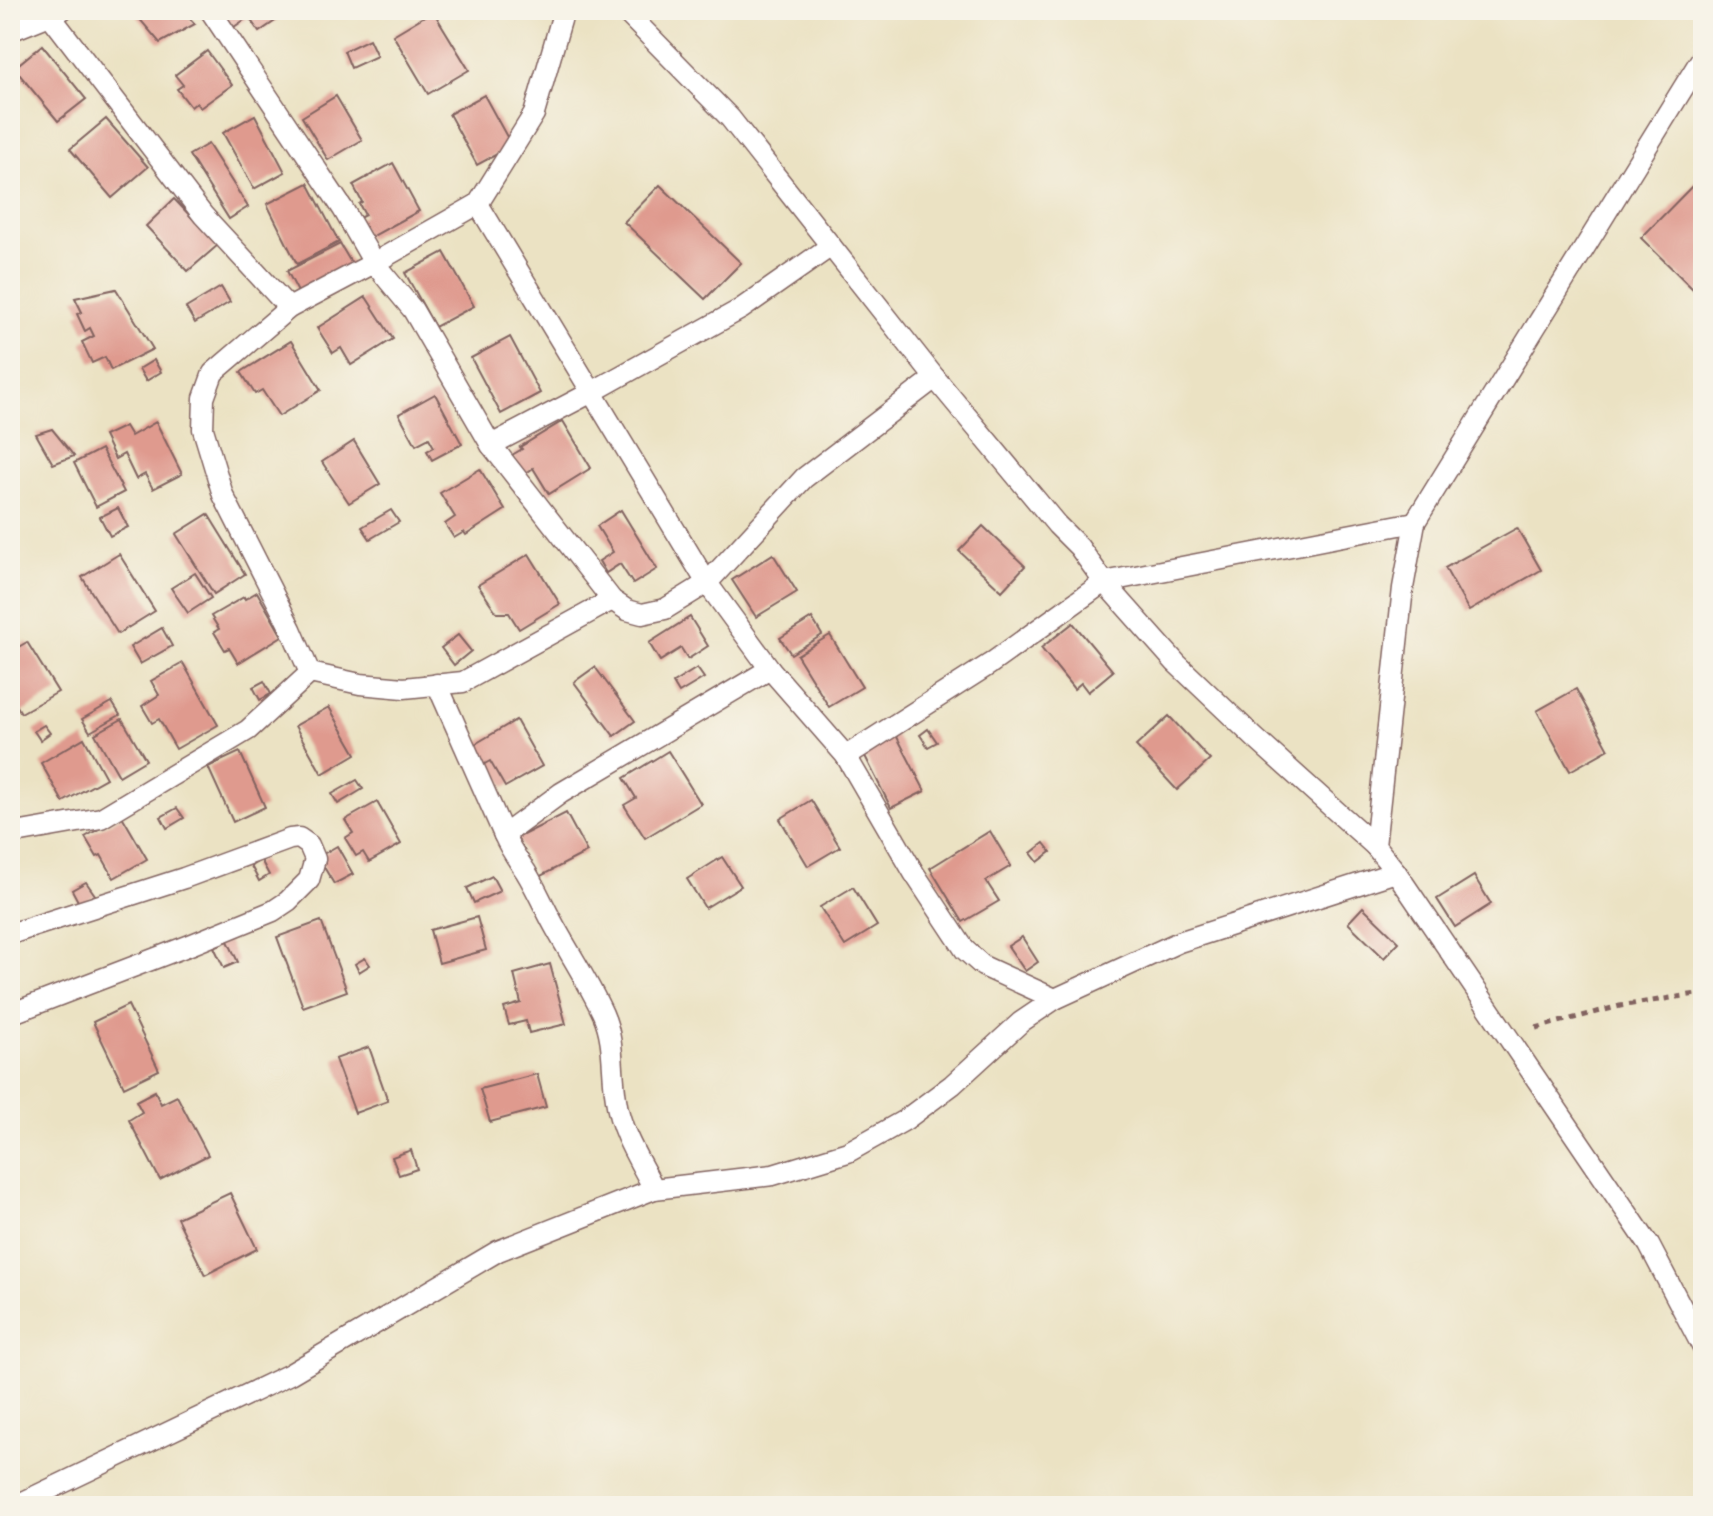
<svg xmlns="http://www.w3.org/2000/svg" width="1713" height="1516" font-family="'IM FELL Double Pica',serif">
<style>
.building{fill:#df9a8e}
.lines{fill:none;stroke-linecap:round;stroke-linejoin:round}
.service-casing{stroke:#826360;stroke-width:23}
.path{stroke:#826360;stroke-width:5;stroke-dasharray:6 6;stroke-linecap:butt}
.service{stroke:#fff;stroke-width:20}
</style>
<rect width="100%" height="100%" fill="#f7f3e8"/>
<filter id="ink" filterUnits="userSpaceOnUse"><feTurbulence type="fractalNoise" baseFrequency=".0125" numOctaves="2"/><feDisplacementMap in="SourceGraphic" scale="16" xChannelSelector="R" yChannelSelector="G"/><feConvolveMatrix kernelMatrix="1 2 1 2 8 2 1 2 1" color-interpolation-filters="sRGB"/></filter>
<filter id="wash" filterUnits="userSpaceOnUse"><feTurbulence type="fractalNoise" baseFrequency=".006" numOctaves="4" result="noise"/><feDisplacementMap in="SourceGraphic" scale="32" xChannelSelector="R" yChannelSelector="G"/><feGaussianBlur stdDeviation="1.8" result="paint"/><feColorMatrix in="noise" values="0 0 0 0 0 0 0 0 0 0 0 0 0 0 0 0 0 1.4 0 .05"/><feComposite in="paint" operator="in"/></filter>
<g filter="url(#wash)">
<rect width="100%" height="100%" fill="#ebe2c3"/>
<g id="blocks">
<g class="building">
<path d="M 132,10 L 182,10 L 195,24 L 160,43 Z"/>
<path d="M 221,10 L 241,10 L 247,18 L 234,27 Z"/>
<path d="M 250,10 L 276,10 L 281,17 L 259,32 L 246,13 Z"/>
<path d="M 433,11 L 469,70 L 428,94 L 393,35 Z"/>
<path d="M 369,39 L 377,56 L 351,68 L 344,51 Z"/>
<path d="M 42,45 L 86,99 L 58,121 L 14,68 Z"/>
<path d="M 207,51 L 232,85 L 200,108 L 196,103 L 191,107 L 177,89 L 183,85 L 175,75 Z"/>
<path d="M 484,95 L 512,146 L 477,165 L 449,114 Z"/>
<path d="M 336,96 L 362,140 L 328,160 L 302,117 Z"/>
<path d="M 255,115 L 285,172 L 254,189 L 223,133 Z"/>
<path d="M 106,119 L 148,167 L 112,198 L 70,149 Z"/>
<path d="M 208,144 L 248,207 L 229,219 L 189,155 Z"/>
<path d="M 393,163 L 419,211 L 368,239 L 357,219 L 365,215 L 359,204 L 362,202 L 353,185 Z"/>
<path d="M 1703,175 L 1703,287 L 1697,293 L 1641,238 Z"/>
<path d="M 308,183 L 339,242 L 297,264 L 267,204 Z"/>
<path d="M 660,185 L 741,263 L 705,299 L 624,222 Z"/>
<path d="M 174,199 L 218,245 L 188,271 L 146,226 Z"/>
<path d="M 340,244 L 353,266 L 299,294 L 287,271 Z"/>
<path d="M 444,252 L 474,306 L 435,327 L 405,273 Z"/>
<path d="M 221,287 L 230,302 L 195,323 L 186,308 Z"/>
<path d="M 116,289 L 153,349 L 111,370 L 105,357 L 92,363 L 82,342 L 94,336 L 90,328 L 85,331 L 77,314 L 82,312 L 75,298 Z"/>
<path d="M 366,297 L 393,339 L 351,365 L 341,348 L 333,353 L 317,328 Z"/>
<path d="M 510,337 L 540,393 L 501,414 L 471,358 Z"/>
<path d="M 291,341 L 321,390 L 279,416 L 262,390 L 255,394 L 241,372 Z"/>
<path d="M 154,360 L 161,372 L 146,381 L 139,369 Z"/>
<path d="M 435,394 L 462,444 L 432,460 L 427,451 L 434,447 L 429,438 L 416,445 L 399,414 Z"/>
<path d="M 563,421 L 591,468 L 549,494 L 533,468 L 524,475 L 512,455 L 522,449 L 520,447 Z"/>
<path d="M 156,422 L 182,474 L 153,489 L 145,474 L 136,479 L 124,454 L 115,459 L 104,436 L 125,426 L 131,436 Z"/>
<path d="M 52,429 L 74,456 L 53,464 L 36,434 Z"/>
<path d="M 354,441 L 380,484 L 349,503 L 322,462 Z"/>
<path d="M 101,449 L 124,492 L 96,507 L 74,463 Z"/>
<path d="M 480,469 L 505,510 L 466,535 L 464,532 L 454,538 L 445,524 L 455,517 L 440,493 Z"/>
<path d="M 118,508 L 128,527 L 110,536 L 100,517 Z"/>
<path d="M 391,510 L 399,522 L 370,539 L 362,527 Z"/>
<path d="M 621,510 L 657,569 L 633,584 L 620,564 L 606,573 L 599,561 L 613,552 L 597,526 Z"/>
<path d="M 208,514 L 245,574 L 214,594 L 176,534 Z"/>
<path d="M 983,526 L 1025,566 L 1002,591 L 959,551 Z"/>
<path d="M 1517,528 L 1541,570 L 1469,611 L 1445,568 Z"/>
<path d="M 119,554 L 155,611 L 118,634 L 82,577 Z"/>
<path d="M 529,554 L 560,604 L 519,629 L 509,613 L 497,613 L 478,585 Z"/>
<path d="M 773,554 L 797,592 L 756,617 L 732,580 Z"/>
<path d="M 195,573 L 211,598 L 188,613 L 171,588 Z"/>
<path d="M 257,592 L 282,636 L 238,663 L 229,648 L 225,650 L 214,632 L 219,629 L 211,616 L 244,597 L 245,599 Z"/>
<path d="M 690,617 L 708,646 L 688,659 L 681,648 L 660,661 L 649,643 Z"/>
<path d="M 812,618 L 822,635 L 791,654 L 780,638 Z"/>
<path d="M 1073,623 L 1113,671 L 1088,692 L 1081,683 L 1074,689 L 1041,648 Z"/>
<path d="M 162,628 L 172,646 L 140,664 L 130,647 Z"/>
<path d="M 458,635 L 471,651 L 454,665 L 441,648 Z"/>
<path d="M 830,635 L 862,687 L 829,707 L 797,655 Z"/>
<path d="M 27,642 L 58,692 L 21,713 L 10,694 L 10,652 Z"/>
<path d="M 183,663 L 218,725 L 176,749 L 159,719 L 152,723 L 142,706 L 159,695 L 151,681 Z"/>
<path d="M 595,667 L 635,721 L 614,736 L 574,682 Z"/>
<path d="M 697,668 L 704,678 L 679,693 L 673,683 Z"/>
<path d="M 264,681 L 271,694 L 260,700 L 253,687 Z"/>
<path d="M 1576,689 L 1609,749 L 1570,771 L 1537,711 Z"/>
<path d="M 112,702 L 120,715 L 90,732 L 82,719 Z"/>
<path d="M 329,707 L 356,754 L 322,774 L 295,726 Z"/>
<path d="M 1169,716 L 1210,760 L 1177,790 L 1136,746 Z"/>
<path d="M 122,719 L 146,760 L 119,776 L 95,734 Z"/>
<path d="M 516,720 L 542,766 L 505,787 L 490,761 L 481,766 L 470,747 Z"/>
<path d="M 44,725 L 50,733 L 40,740 L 34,731 Z"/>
<path d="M 928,729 L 937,742 L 928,747 L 920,735 Z"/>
<path d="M 896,735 L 925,791 L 891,808 L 863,752 Z"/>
<path d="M 84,738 L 106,778 L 63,802 L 41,763 Z"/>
<path d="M 668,751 L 701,804 L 645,838 L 624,805 L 636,798 L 624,778 Z"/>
<path d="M 240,752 L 265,807 L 233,822 L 208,767 Z"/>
<path d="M 357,780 L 363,789 L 338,804 L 332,794 Z"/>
<path d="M 811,800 L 840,847 L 808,866 L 780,819 Z"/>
<path d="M 377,802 L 401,844 L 369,862 L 363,852 L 356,856 L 345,838 L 353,833 L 345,820 Z"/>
<path d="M 177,808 L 184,818 L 167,828 L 161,817 Z"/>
<path d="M 566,813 L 587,852 L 537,878 L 517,838 Z"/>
<path d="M 122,816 L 147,859 L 114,878 L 101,855 L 97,857 L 85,837 Z"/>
<path d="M 990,831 L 1011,866 L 986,881 L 999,901 L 963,922 L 930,868 Z"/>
<path d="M 1044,843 L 1051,852 L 1038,862 L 1031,853 Z"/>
<path d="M 337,846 L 353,874 L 334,884 L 318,857 Z"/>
<path d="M 722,857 L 741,886 L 705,908 L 687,879 Z"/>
<path d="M 261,860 L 269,875 L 259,881 L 251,866 Z"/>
<path d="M 492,876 L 500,891 L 474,903 L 467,888 Z"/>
<path d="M 1474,876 L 1491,904 L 1455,927 L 1437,899 Z"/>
<path d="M 86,882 L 95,895 L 80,905 L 72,890 Z"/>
<path d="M 853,887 L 877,926 L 845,946 L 820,907 Z"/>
<path d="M 1363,907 L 1399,942 L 1384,958 L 1348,923 Z"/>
<path d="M 477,917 L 486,950 L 439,963 L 430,930 Z"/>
<path d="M 321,921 L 347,991 L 303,1007 L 277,937 Z"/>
<path d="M 1022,937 L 1038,962 L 1025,971 L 1008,946 Z"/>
<path d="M 228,941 L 238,962 L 224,968 L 214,947 Z"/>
<path d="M 365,958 L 370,965 L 359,972 L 355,964 Z"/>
<path d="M 550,964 L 566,1024 L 529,1033 L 526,1021 L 509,1025 L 504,1008 L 521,1003 L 514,974 Z"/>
<path d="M 128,1005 L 159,1070 L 124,1087 L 93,1022 Z"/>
<path d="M 369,1047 L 388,1101 L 355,1113 L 335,1059 Z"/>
<path d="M 537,1074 L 546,1107 L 490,1122 L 480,1089 Z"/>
<path d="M 155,1091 L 161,1104 L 177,1096 L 208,1155 L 160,1180 L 129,1120 L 142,1112 L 136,1101 Z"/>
<path d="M 411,1150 L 417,1169 L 399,1175 L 392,1157 Z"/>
<path d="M 230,1193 L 257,1249 L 205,1275 L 177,1218 Z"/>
</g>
</g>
</g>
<g filter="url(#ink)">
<use href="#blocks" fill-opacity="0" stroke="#826360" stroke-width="2"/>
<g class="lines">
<defs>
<g id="service">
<path d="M 46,10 L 203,215 L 289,308"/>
<path d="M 210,10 L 343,209 L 374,263 L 413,310 L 491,445 L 612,600 L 627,610 L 642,614 L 665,609 L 707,583 L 804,478 L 935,378"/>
<path d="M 624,10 L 730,118 L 935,378 L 1057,525 L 1079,547 L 1104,582 L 1415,522"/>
<path d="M 10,31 L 62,10"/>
<path d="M 1703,56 L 1415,522 L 1403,588 L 1375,846 L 1396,872 L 1649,1245 L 1703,1348"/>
<path d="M 478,204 L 707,583 L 770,669 L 846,756 L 914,873 L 965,950 L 983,966 L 1055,999"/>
<path d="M 491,445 L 592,392 L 741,309 L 831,246"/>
<path d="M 310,673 L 291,629 L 223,495 L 203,429 L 204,398 L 213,373 L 289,308 L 374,263 L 478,204 L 534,114 L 564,10"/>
<path d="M 437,684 L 504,835"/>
<path d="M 846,756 L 990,664 L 1104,582 L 1176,663 L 1256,739 L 1375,846"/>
<path d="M 10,834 L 101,818 L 248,730 L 310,673 L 360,684 L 404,688 L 463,682 L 612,600"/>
<path d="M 10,934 L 184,878 L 290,839 L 299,838 L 309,845 L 315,859 L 309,880 L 288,901 L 273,911 L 190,945 L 10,1014"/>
<path d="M 654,1189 C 639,1160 620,1131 616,1099 C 611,1069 615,1041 603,1014 C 589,983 571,956 555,927 C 545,909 537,890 526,872 C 518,860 510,849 504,835 L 561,793 L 770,669"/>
<path d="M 10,1499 L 21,1503 L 290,1374 L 498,1251 L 654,1189 L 773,1175 L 848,1152 L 905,1120 L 952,1085 L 1021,1022 L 1055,999 L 1179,942 L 1396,872"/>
</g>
</defs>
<use href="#service" class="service-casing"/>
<path class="path" d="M 1536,1028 L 1620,1006 L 1703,993"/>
<use href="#service" class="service"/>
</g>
</g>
<rect width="1713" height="1516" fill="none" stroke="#f7f3e8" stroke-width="40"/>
</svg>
